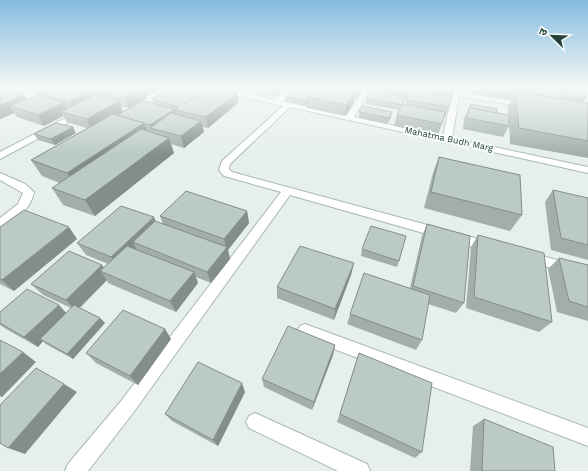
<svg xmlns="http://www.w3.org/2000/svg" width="588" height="471" font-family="'Work Sans','Noto Sans Devanagari',sans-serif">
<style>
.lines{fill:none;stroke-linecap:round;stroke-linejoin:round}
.lane-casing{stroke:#a8b8b2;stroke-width:2}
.street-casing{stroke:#a8b8b2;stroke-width:2}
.lane{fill:#fff;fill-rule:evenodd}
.street{fill:#fff;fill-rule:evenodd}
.wall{fill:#a1aea9;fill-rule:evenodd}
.shaded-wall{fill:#838d89}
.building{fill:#bbcac4;stroke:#838d89}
.labels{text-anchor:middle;stroke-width:4;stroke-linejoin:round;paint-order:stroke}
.far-street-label{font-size:9px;fill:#24423a;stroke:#f7fbf9}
</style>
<rect width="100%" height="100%" fill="#e6efeb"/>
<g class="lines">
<defs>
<g id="lane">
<path d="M 305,324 L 588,428 L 588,446 L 300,336 L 297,331 L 300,326 Z"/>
<path d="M 255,413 L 367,464 L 370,471 L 338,471 L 249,428 L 246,422 L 249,416 Z"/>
</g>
<g id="street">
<path d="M 213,89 L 226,89 L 275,100 L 289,89 L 296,89 L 282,101 L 347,115 L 364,89 L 371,89 L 354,117 L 443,136 L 452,95 L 427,91 L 424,89 L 453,91 L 453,89 L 460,89 L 460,92 L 525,103 L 529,105 L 528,107 L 459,96 L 452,138 L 588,167 L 588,173 L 290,107 L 230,164 L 229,169 L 232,172 L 490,242 L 494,244 L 496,247 L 494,250 L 490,252 L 290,195 L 133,413 L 88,471 L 65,471 L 68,464 L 121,401 L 281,192 L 224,176 L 219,170 L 222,161 L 283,106 L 216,91 Z"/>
<path d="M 77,112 L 80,112 L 84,114 L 0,159 L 0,152 Z"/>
<path d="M 0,173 L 25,184 L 34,192 C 31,208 16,222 0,227 L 0,218 L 18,204 L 23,193 L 0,180 Z"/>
<path d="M 529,252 L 588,269 L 588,279 L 524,260 L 523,257 L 524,254 Z"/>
</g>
</defs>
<use href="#lane" class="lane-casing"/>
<use href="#street" class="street-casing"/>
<use href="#lane" class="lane"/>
<use href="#street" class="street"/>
</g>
<g class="wall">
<path d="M 0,89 L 24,95 L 26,99 L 38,95 L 37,93 L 47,89 L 105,89 L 105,90 L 107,89 L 160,89 L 147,96 L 146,96 L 147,98 L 129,108 L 121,106 L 123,112 L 153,103 L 152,99 L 237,93 L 238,103 L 208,128 L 203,127 L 204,132 L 184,148 L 171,144 L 174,153 L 95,216 L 63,205 L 52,188 L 60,183 L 42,176 L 31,160 L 87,128 L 67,122 L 63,116 L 44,126 L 17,117 L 14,113 L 0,119 ZM 102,94 L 103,97 L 98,96 Z"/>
<path d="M 256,89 L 283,89 L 283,90 L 276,97 L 257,93 Z"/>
<path d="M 315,89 L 362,89 L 361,92 L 357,99 L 354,99 L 353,103 L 345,116 L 307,108 L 307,104 L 306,106 L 286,102 L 286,97 L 312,93 Z"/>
<path d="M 369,89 L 455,89 L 449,107 L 445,118 L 444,118 L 438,135 L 394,126 L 397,115 L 399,110 L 366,104 L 367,98 L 370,94 L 368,94 ZM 410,90 L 405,105 L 403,105 L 405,100 Z"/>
<path d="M 472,89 L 529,89 L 529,92 L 528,94 L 531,94 L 530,91 L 531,89 L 559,89 L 561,99 L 563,99 L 560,89 L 583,89 L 586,98 L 583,102 L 588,103 L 588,158 L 510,144 L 509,120 L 509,126 L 503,137 L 463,129 L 464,118 L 471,104 L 497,113 L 508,115 L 508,106 L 511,101 L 471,94 Z"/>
<path d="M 359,112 L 391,117 L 387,124 L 359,118 Z"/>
<path d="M 76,133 L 55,145 L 38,140 L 34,134 Z"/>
<path d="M 439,157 L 522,215 L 510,231 L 424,208 L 433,173 Z"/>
<path d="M 553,190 L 588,198 L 588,260 L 551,250 L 545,202 Z"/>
<path d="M 247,211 L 249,223 L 228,250 L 230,259 L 211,283 L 196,277 L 198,283 L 176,312 L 108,283 L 107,280 L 80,308 L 100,318 L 105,323 L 73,359 L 46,344 L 43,341 L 38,347 L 6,329 L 0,325 L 0,312 L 66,313 L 71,308 L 43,295 L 31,284 L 104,268 L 108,264 L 86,255 L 77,243 L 155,221 L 163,224 L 160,216 Z"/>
<path d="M 427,224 L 464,303 L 456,313 L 428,304 L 422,340 L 416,350 L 347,324 L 350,314 L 410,288 L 422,236 Z"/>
<path d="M 0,227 L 77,239 L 14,291 L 0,284 Z"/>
<path d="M 478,235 L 552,322 L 539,332 L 466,308 L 471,247 Z"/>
<path d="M 362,249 L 399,261 L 397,267 L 361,256 Z"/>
<path d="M 559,258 L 588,265 L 588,321 L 557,312 L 548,269 Z"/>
<path d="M 354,263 L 351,275 L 334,320 L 277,298 L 277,287 Z"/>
<path d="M 165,329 L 171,339 L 138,385 L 96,363 L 86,353 Z"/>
<path d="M 335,345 L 333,355 L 312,410 L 264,387 L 262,379 Z"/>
<path d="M 359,353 L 422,452 L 415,458 L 337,422 Z"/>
<path d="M 245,392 L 218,446 L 172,421 L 165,414 Z"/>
<path d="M 484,419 L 555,471 L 470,471 L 473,426 Z"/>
</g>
<g class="shaded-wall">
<path d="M 88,89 L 105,89 L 106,92 L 101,92 L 102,94 L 89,101 L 75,113 L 69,102 L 86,94 L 84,91 Z"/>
<path d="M 142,89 L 144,89 L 147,98 L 129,108 L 125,98 Z"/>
<path d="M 145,89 L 160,89 L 147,96 Z"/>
<path d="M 278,89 L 283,90 L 276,97 L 275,91 Z"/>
<path d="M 361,89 L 362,89 L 361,92 L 357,99 L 358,94 Z"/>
<path d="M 408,89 L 411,89 L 405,100 L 408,90 Z"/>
<path d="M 355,92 L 353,103 L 345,116 L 346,105 Z"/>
<path d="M 237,93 L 238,103 L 208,128 L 206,117 Z"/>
<path d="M 24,95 L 30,106 L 10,106 L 14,113 L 0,119 L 0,105 Z"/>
<path d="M 308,99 L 307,104 L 306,106 L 306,101 Z"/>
<path d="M 119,101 L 123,112 L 92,130 L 87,119 Z"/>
<path d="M 64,102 L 69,113 L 61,112 L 63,116 L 44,126 L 38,115 Z"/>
<path d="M 175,109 L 178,120 L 151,129 L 150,125 Z"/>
<path d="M 392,112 L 391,117 L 387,124 L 389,118 Z"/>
<path d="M 201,121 L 204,132 L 184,148 L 181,136 Z"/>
<path d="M 144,123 L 150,138 L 77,189 L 67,173 Z"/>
<path d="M 73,127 L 76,133 L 55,145 L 51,139 Z"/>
<path d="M 169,138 L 174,153 L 95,216 L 85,200 Z"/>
<path d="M 247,211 L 249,223 L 228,250 L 230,259 L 211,283 L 207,272 L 226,248 L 224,239 Z"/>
<path d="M 154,217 L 159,229 L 133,242 L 137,250 L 119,269 L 111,257 Z"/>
<path d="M 69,227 L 77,239 L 14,291 L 2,280 Z"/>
<path d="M 354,263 L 351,275 L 334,320 L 335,309 Z"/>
<path d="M 102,265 L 109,275 L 100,271 L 107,280 L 76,311 L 66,300 Z"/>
<path d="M 194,272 L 198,283 L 176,312 L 170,301 Z"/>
<path d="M 59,305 L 69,316 L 40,339 L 43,341 L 38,347 L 24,337 Z"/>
<path d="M 100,318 L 105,323 L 73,359 L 67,354 Z"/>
<path d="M 165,329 L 171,339 L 138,385 L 130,376 Z"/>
<path d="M 335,345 L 333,355 L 312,410 L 314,402 Z"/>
<path d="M 23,352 L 36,362 L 2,397 L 0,396 L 0,374 Z"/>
<path d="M 242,383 L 245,392 L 218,446 L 213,440 Z"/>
<path d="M 64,384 L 77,392 L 25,454 L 8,448 Z"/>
</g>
<g class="building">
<path d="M 0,89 L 3,89 L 24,95 L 0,105 Z"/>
<path d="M 47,89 L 67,89 L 86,94 L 69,102 L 37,93 Z"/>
<path d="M 76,89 L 88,89 L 84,91 Z"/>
<path d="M 107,89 L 142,89 L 125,98 L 101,92 Z"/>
<path d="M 169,89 L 204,89 L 184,104 L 206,89 L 219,89 L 237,93 L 206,117 L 175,110 L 179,107 L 152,99 Z"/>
<path d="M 263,89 L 278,89 L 275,91 Z"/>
<path d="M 294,89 L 312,93 L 308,97 L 308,99 L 306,101 L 286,97 Z"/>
<path d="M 315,89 L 336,89 L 355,92 L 346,105 L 308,97 Z"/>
<path d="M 336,89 L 361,89 L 358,94 L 354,93 L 355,92 Z"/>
<path d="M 412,89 L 455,89 L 453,96 Z"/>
<path d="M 508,89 L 529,89 L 529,92 Z"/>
<path d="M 533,89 L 559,89 L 561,98 L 534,94 Z"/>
<path d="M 565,89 L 583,89 L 586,98 L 566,95 Z"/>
<path d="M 411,90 L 452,97 L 449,107 L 406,100 Z"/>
<path d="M 371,91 L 405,97 L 402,105 L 367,98 Z"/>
<path d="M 515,92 L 588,103 L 588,141 L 519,128 Z"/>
<path d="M 36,95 L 64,102 L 38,115 L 10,106 Z"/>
<path d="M 94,95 L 119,101 L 87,119 L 61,112 Z"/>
<path d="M 143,101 L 175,109 L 150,125 L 145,124 L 144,123 L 117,115 Z"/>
<path d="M 402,104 L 445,112 L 442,124 L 397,115 Z"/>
<path d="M 471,104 L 497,109 L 497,113 L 470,108 Z"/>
<path d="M 363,106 L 392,112 L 389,118 L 359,112 Z"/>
<path d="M 469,108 L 509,115 L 509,126 L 467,118 Z"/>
<path d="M 171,113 L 201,121 L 181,136 L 150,128 Z"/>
<path d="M 113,114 L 144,123 L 67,173 L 31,160 Z"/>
<path d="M 56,123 L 73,127 L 51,139 L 34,134 Z"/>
<path d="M 141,129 L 169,138 L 85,200 L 52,188 Z"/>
<path d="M 439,157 L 520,175 L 522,215 L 431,192 Z"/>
<path d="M 553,190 L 588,198 L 588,245 L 561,238 Z"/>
<path d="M 186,191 L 247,211 L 224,239 L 160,216 Z"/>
<path d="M 121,206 L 154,217 L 111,257 L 77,243 Z"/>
<path d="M 24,210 L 69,227 L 2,280 L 0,279 L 0,227 Z"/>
<path d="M 155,221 L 227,247 L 207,272 L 133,242 Z"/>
<path d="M 427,224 L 470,236 L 464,303 L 413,286 Z"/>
<path d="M 371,226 L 406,236 L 399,261 L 362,249 Z"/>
<path d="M 478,235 L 544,253 L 552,322 L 474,297 Z"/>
<path d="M 127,246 L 194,272 L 170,301 L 100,271 Z"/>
<path d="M 300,246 L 354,263 L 335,309 L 277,287 Z"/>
<path d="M 69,251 L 102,265 L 66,300 L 31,284 Z"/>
<path d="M 559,258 L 588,265 L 588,307 L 569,301 Z"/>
<path d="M 364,273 L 430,295 L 422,340 L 350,314 Z"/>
<path d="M 27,289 L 59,305 L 24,337 L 0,323 L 0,312 Z"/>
<path d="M 74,305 L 100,318 L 67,354 L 40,339 Z"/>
<path d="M 123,310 L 165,329 L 130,376 L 86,353 Z"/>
<path d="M 288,326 L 335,345 L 314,402 L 262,379 Z"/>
<path d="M 0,340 L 23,352 L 0,374 Z"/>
<path d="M 359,353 L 432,383 L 422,452 L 340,414 Z"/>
<path d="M 198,362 L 242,383 L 213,440 L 165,414 Z"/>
<path d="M 36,368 L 64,384 L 8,448 L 0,443 L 0,405 Z"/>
<path d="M 484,419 L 553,447 L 555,471 L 482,471 Z"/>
</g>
<linearGradient id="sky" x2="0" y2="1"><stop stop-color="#84bce0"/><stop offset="0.57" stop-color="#f4f8f6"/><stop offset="1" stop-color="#f4f8f6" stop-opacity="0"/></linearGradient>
<rect width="588" height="155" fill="url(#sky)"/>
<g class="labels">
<g class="far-street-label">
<text transform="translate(449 139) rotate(12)" y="3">Mahatma Budh Marg</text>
</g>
</g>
<g transform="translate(552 36) rotate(293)" stroke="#f7fbf9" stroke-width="3" paint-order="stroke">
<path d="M0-3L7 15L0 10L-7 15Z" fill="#24423a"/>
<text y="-6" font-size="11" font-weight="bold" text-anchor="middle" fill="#24423a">उ</text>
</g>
</svg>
